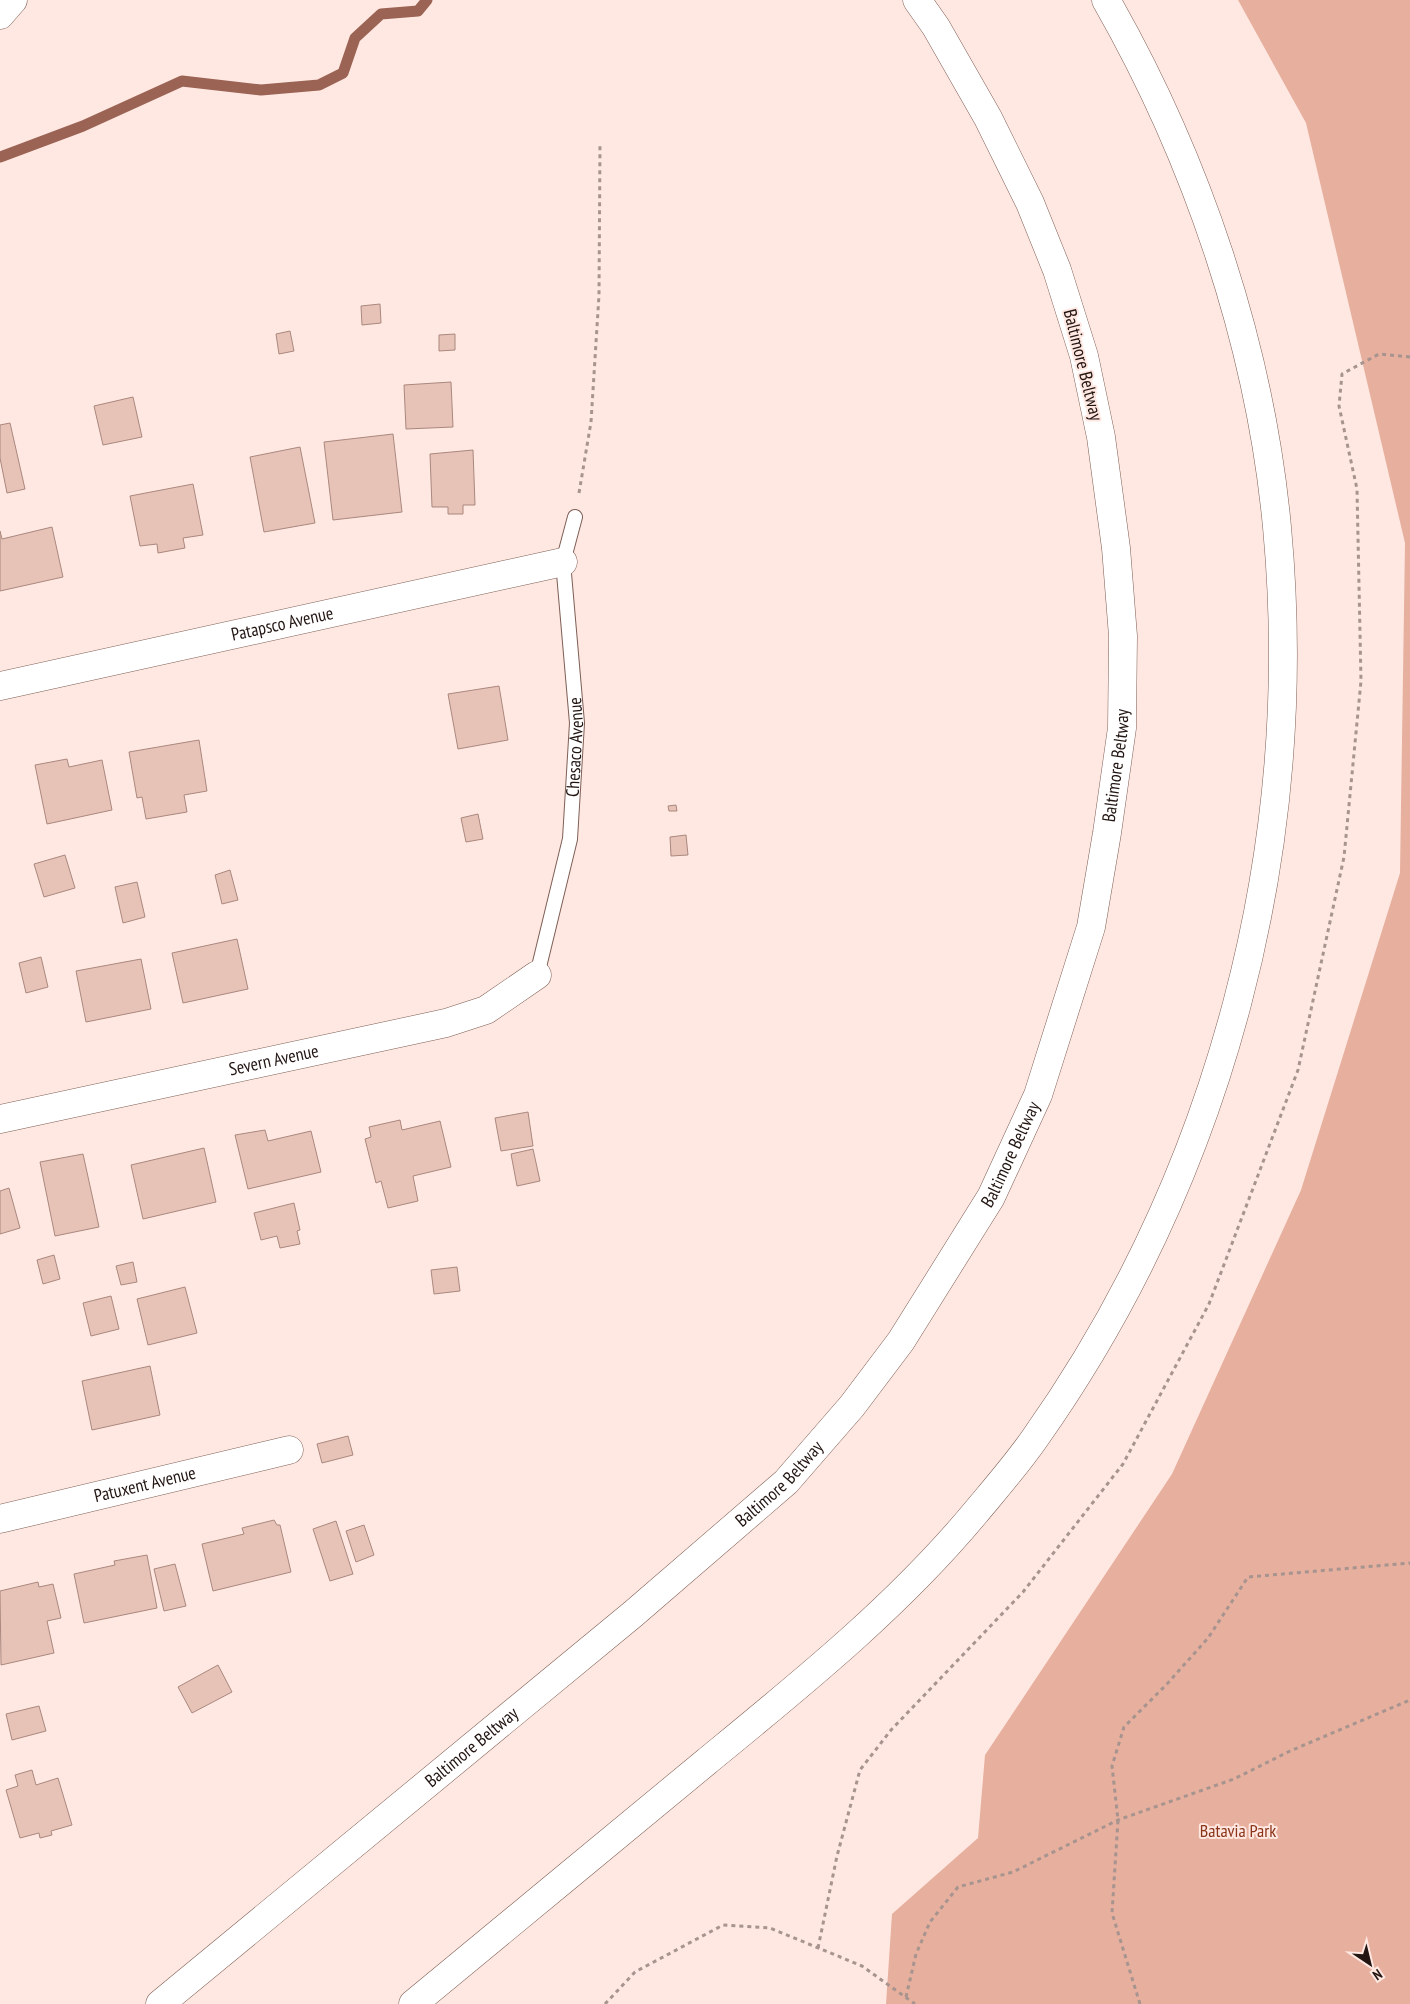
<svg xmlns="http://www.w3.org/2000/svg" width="1410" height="2004" font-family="'PT Sans Narrow',sans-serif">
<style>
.green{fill:#e7af9e}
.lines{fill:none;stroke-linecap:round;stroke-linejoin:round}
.stream{stroke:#9a6354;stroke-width:11}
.building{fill:#e6c2b7;stroke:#aa887e}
.lane-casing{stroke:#7e5f55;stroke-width:16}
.street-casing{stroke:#7e5f55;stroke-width:29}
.secondary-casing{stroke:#7e5f55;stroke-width:29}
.highway-casing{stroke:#7e5f55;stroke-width:29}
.path{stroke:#a7948f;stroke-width:3;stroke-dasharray:4 4;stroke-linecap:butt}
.lane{stroke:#fff;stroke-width:14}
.street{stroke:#fff;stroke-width:28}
.secondary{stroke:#fff;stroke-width:28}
.highway{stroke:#fff;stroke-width:28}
.labels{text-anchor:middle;stroke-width:4;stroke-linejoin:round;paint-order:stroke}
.street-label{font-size:18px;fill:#211411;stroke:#ffe8e2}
.park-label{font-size:18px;fill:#8a3419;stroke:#ffe8e2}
</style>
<rect width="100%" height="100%" fill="#ffe8e2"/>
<path class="green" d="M 1238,0 L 1410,0 L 1410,2004 L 886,2004 L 892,1914 L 978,1838 L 985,1755 L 1172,1474 L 1301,1190 L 1400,873 L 1405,543 L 1306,123 Z"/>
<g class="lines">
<path class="stream" d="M 0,157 L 83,126 L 182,81 L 261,90 L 319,85 L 343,73 L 355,38 L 381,14 L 418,11 L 427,0"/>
</g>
<g class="building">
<path d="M 380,304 L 381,323 L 362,325 L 361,306 Z"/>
<path d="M 290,331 L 294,351 L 279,354 L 276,334 Z"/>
<path d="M 455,334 L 455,350 L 439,351 L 439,335 Z"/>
<path d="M 451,382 L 453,427 L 406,429 L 404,385 Z"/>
<path d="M 133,397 L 142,437 L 103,445 L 94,406 Z"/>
<path d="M 10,423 L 25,489 L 7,493 L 0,458 L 0,425 Z"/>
<path d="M 393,434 L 402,512 L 333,520 L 324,442 Z"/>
<path d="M 300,447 L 315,523 L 264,532 L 250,457 Z"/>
<path d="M 473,450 L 475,505 L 463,505 L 463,514 L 448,514 L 448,507 L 432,507 L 430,454 Z"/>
<path d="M 193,484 L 203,535 L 183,538 L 185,548 L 158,553 L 157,544 L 140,546 L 130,496 Z"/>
<path d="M 52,527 L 63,577 L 0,591 L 0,531 L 2,539 Z"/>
<path d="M 499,686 L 508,740 L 458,749 L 448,694 Z"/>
<path d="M 199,740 L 207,791 L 184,795 L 187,812 L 146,819 L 142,797 L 137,798 L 129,752 Z"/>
<path d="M 67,759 L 69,767 L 102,760 L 112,810 L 47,824 L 35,765 Z"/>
<path d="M 676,805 L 677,811 L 669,811 L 668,806 Z"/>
<path d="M 478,814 L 483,839 L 466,842 L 461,818 Z"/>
<path d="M 686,835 L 688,855 L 671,856 L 670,837 Z"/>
<path d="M 65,855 L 75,888 L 44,897 L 34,864 Z"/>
<path d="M 230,870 L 238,900 L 222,904 L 215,875 Z"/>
<path d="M 137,882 L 145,917 L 123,923 L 115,887 Z"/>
<path d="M 237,939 L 248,989 L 183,1003 L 172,953 Z"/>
<path d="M 41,957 L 48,987 L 26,993 L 19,963 Z"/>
<path d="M 141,959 L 151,1009 L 86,1022 L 76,971 Z"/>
<path d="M 528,1112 L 533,1146 L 501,1151 L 495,1118 Z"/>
<path d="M 400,1120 L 402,1130 L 440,1121 L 451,1167 L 413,1176 L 418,1201 L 388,1208 L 381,1181 L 376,1183 L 365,1139 L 371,1137 L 369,1127 Z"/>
<path d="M 265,1130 L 268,1141 L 311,1131 L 321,1172 L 248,1189 L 235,1135 Z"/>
<path d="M 204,1148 L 216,1202 L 143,1219 L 131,1165 Z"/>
<path d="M 533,1149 L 540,1181 L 517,1186 L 511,1154 Z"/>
<path d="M 83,1154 L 99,1227 L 55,1236 L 40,1162 Z"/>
<path d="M 9,1188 L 20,1228 L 0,1234 L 0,1191 Z"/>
<path d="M 294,1203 L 300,1230 L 297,1231 L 300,1244 L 280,1248 L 277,1236 L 261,1240 L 254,1213 Z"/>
<path d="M 54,1255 L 60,1279 L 43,1284 L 37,1260 Z"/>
<path d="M 133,1262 L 137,1282 L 121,1285 L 116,1266 Z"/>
<path d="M 457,1267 L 460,1291 L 434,1294 L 431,1270 Z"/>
<path d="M 185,1287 L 197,1333 L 148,1345 L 137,1299 Z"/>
<path d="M 111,1296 L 119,1329 L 91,1336 L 83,1303 Z"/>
<path d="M 150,1366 L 160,1415 L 92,1430 L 82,1381 Z"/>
<path d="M 348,1436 L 353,1455 L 322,1463 L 317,1444 Z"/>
<path d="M 274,1520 L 277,1525 L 280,1525 L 291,1572 L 213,1591 L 202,1544 L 244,1534 L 242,1528 Z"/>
<path d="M 336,1521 L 353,1574 L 330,1581 L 313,1529 Z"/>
<path d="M 364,1525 L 374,1555 L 356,1562 L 346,1531 Z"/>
<path d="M 147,1555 L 157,1608 L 84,1623 L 74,1574 L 115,1565 L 114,1561 Z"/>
<path d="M 175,1564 L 186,1606 L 164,1611 L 154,1569 Z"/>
<path d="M 38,1582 L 39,1587 L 53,1584 L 61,1618 L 47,1621 L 54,1653 L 1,1665 L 0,1591 Z"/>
<path d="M 218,1665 L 232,1692 L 192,1713 L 178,1687 Z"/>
<path d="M 39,1706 L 46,1731 L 12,1740 L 6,1714 Z"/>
<path d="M 32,1770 L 36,1785 L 58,1778 L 72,1825 L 51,1831 L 52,1835 L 40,1838 L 39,1833 L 20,1838 L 6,1790 L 18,1786 L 15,1775 Z"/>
</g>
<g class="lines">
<defs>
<g id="lane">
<path id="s1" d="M 537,975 L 570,839 L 577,723 L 563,562 L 575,517"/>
</g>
<g id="street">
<path id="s2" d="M 0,686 L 563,562"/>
<path id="s3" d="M 0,1119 L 446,1023 L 486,1010 L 537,975"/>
<path id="s4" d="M 0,1519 L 289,1450"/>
</g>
<path id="secondary" d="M 0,15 L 13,0"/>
<g id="highway">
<path id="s5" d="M 160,2004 L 633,1614 L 786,1482 L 852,1406 L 901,1341 L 991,1197 L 1038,1095 L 1091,927 L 1107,833 L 1122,728 L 1123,636 L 1116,548 L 1101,437 L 1084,356 L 1057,270 L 1030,203 L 988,118 L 936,27 L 917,0"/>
<path d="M 413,2004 C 511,1923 608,1843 706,1762 C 801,1684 897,1607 976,1512 C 996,1488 1017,1464 1035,1438 C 1221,1175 1307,847 1277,527 C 1260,345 1197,159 1106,0"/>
</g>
</defs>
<use href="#lane" class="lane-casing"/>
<use href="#street" class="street-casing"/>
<use href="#secondary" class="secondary-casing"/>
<use href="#highway" class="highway-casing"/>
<g class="path">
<path d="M 579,493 L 591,422 L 599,295 L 600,143"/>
<path d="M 818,1948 L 837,1856 L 860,1770 L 891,1730 L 1023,1592 L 1123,1464 L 1209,1304 L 1298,1070 L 1344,857 L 1361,681 L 1357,489 L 1339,406 L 1342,374 L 1379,354 L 1410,357"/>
<path d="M 906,1997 L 916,1954 L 930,1922 L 958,1887 L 1013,1872 L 1118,1820 L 1234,1779 L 1290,1751 L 1410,1700"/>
<path d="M 605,2004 L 635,1972 L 723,1925 L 770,1928 L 862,1966 L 915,2004"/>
<path d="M 1140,2004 L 1112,1913 L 1118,1820 L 1112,1766 L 1124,1727 L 1167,1684 L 1208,1638 L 1248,1577 L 1410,1563"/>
</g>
<use href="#lane" class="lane"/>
<use href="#street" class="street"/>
<use href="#secondary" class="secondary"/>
<use href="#highway" class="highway"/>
</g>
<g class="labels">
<g class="street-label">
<text transform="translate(1083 365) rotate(76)" y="6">Baltimore Beltway</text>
<text dy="6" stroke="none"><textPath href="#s2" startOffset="289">Patapsco Avenue</textPath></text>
<text dy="6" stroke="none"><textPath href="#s1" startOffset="232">Chesaco Avenue</textPath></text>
<text dy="6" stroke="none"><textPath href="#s5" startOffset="1619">Baltimore Beltway</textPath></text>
<text dy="6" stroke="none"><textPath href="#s3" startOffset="280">Severn Avenue</textPath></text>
<text dy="6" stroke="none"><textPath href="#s5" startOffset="1214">Baltimore Beltway</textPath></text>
<text dy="6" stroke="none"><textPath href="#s5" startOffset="809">Baltimore Beltway</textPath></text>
<text dy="6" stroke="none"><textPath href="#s4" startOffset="149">Patuxent Avenue</textPath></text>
<text dy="6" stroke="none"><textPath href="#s5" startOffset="404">Baltimore Beltway</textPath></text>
</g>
<g class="park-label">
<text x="1238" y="1837">Batavia Park</text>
</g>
</g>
<g transform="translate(1370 1964) rotate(145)" stroke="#ffe8e2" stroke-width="4" paint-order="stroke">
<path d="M0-4L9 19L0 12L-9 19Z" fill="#211411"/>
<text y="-8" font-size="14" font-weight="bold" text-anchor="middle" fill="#211411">N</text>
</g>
</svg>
